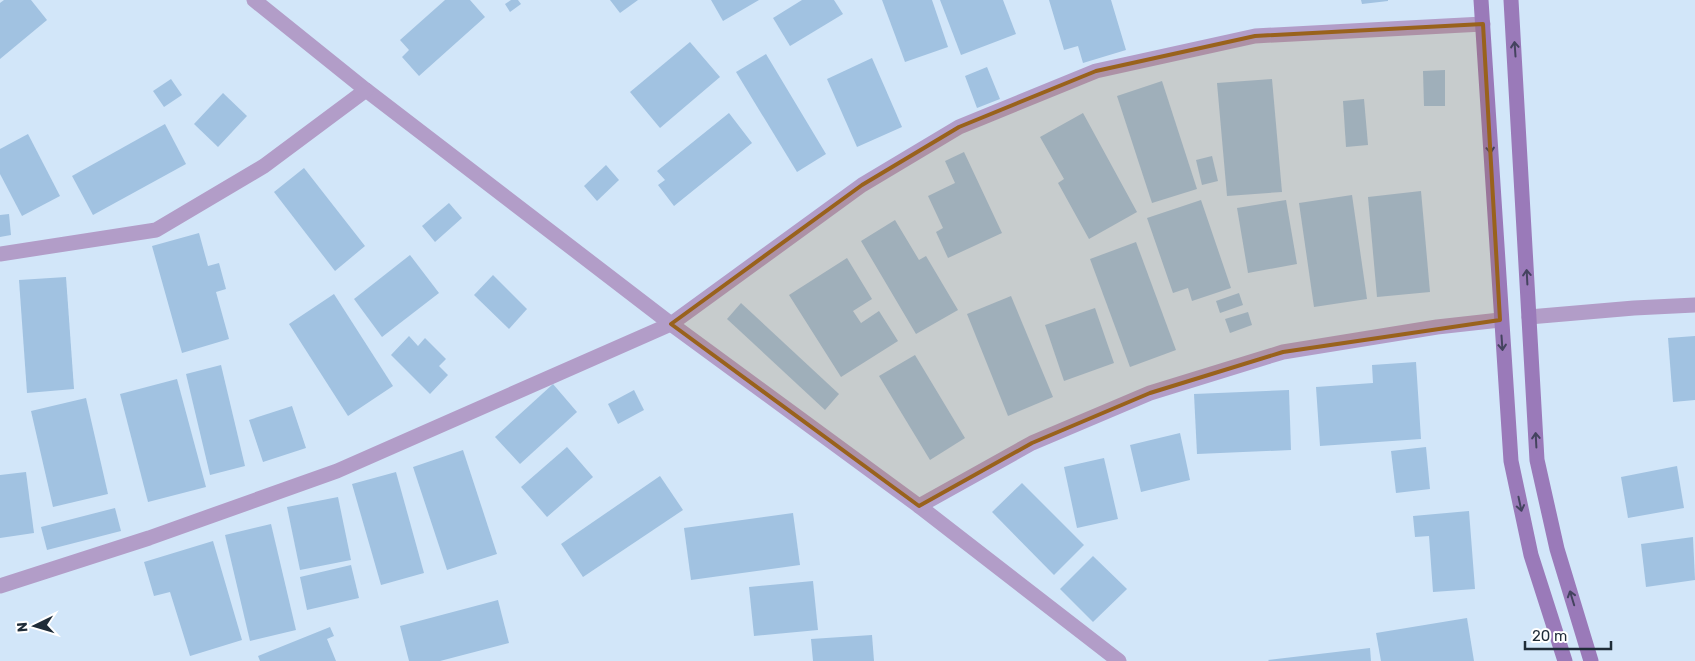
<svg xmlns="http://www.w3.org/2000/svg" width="1695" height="661" font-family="Rubik,sans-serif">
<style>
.building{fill:#a1c2e1}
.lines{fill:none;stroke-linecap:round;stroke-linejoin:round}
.street{stroke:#b29dc8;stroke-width:15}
.secondary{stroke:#9a7ab9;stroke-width:15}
.oneway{stroke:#44435f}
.marked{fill:#99621c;fill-opacity:0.2;stroke:#99621c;stroke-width:4;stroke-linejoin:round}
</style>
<rect width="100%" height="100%" fill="#d2e6f9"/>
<g class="building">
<path d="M 4,0 L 31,0 L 47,20 L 0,59 L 0,3 Z"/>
<path d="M 445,0 L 470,0 L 485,17 L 419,76 L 402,57 L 409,50 L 400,40 Z"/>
<path d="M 511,0 L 518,0 L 521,4 L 510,12 L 505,4 Z"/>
<path d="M 610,0 L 638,0 L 620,13 Z"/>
<path d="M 711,0 L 759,0 L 723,21 Z"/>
<path d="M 802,0 L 834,0 L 843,14 L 790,46 L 773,18 Z"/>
<path d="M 882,0 L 932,0 L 948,47 L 905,62 Z"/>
<path d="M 940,0 L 1003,0 L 1016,34 L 961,55 Z"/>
<path d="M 1049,0 L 1111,0 L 1126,50 L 1083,63 L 1078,46 L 1064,50 Z"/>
<path d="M 1361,0 L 1388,0 L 1388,1 L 1362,4 Z"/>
<path d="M 690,42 L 720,77 L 660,128 L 630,92 Z"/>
<path d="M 766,54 L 826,154 L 797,172 L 736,72 Z"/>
<path d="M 872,58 L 902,127 L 857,147 L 827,79 Z"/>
<path d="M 987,67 L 1000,99 L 977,108 L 965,76 Z"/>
<path d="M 1445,70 L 1445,106 L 1424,106 L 1423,71 Z"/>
<path d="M 171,79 L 182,95 L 164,107 L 153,91 Z"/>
<path d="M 1272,79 L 1282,192 L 1227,196 L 1217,83 Z"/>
<path d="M 1162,81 L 1197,189 L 1152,203 L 1117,96 Z"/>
<path d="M 223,93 L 247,116 L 218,147 L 194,124 Z"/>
<path d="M 1364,99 L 1368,145 L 1346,147 L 1343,101 Z"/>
<path d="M 729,113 L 752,143 L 674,206 L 658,185 L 665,180 L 657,171 Z"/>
<path d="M 1083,113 L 1137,212 L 1089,239 L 1058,183 L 1064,179 L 1040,137 Z"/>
<path d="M 165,124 L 186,164 L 93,215 L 72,176 Z"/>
<path d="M 28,134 L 60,196 L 22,216 L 0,174 L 0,149 Z"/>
<path d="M 964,152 L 1002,233 L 948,258 L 936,232 L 943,228 L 928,196 L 955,183 L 945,161 Z"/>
<path d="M 1212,156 L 1218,181 L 1202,185 L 1196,160 Z"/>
<path d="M 606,165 L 619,180 L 597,201 L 584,186 Z"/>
<path d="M 304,168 L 365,246 L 335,271 L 274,192 Z"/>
<path d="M 1421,191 L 1430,292 L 1377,297 L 1368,197 Z"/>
<path d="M 1352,195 L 1367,299 L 1314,307 L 1299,203 Z"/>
<path d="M 1201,200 L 1231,288 L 1192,301 L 1188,288 L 1173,293 L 1147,218 Z"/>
<path d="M 1286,200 L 1297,264 L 1248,273 L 1237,208 Z"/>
<path d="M 449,203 L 462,218 L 435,242 L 422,226 Z"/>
<path d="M 9,214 L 11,235 L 0,237 L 0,215 Z"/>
<path d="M 895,220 L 919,260 L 926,256 L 958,310 L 916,334 L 861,241 Z"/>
<path d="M 199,233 L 208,266 L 219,263 L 226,289 L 216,292 L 229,339 L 182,353 L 152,246 Z"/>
<path d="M 1136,242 L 1176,350 L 1130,367 L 1090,259 Z"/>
<path d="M 410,255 L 439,293 L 382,337 L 354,299 Z"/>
<path d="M 847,258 L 872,299 L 853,311 L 861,323 L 879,311 L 898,341 L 841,377 L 789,295 Z"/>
<path d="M 493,275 L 527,309 L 509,329 L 474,295 Z"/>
<path d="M 66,277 L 74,389 L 27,393 L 19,280 Z"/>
<path d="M 1239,293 L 1243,305 L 1220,313 L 1216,301 Z"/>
<path d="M 334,294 L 393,386 L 348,416 L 289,324 Z"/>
<path d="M 1011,296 L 1053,397 L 1008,416 L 967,314 Z"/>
<path d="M 741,303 L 839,394 L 825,410 L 727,319 Z"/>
<path d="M 1095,308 L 1114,363 L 1064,381 L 1045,325 Z"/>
<path d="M 1248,312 L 1252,325 L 1230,333 L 1225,319 Z"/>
<path d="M 409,336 L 418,346 L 425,338 L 446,359 L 439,366 L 448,375 L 430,394 L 391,355 Z"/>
<path d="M 1695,336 L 1695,400 L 1673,402 L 1668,338 Z"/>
<path d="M 915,355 L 965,438 L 930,460 L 879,376 Z"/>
<path d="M 1416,362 L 1421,439 L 1320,446 L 1316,387 L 1373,383 L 1372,365 Z"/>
<path d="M 221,365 L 245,466 L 210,475 L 186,374 Z"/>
<path d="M 177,379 L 206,487 L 148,502 L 120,394 Z"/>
<path d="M 553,384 L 577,412 L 520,464 L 495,437 Z"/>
<path d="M 634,390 L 644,410 L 618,424 L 608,404 Z"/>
<path d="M 1289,390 L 1291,450 L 1197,454 L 1194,394 Z"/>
<path d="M 86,398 L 108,494 L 53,507 L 31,411 Z"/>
<path d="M 292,406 L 306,448 L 263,462 L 249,420 Z"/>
<path d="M 1180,433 L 1190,480 L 1141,492 L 1130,445 Z"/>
<path d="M 567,447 L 593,477 L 547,517 L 521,487 Z"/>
<path d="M 1426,447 L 1430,489 L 1396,493 L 1391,451 Z"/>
<path d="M 463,450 L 497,554 L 447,570 L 413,467 Z"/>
<path d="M 1104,458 L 1118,519 L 1077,528 L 1064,467 Z"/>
<path d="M 1677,466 L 1684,508 L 1628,518 L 1621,477 Z"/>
<path d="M 26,472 L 34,533 L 0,538 L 0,475 Z"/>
<path d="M 396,472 L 424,573 L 381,585 L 352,484 Z"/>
<path d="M 660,476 L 683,510 L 583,577 L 561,544 Z"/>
<path d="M 1022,483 L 1084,545 L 1054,575 L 992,512 Z"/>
<path d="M 338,497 L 351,560 L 300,570 L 287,507 Z"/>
<path d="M 115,508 L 121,531 L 47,550 L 41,527 Z"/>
<path d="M 1469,511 L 1475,589 L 1433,592 L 1429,536 L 1415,537 L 1413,516 Z"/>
<path d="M 793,513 L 800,565 L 691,580 L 684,528 Z"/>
<path d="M 271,524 L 296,630 L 250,641 L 225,535 Z"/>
<path d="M 1693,537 L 1695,580 L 1646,587 L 1641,544 Z"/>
<path d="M 213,541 L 242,640 L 190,656 L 170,592 L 154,596 L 144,562 Z"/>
<path d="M 1093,556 L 1127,589 L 1093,622 L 1060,589 Z"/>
<path d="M 351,565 L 359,598 L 307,610 L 300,577 Z"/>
<path d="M 813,581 L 818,630 L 754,636 L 749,587 Z"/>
<path d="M 498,600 L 509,643 L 440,661 L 409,661 L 400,626 Z"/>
<path d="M 1467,618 L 1474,661 L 1381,661 L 1376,633 Z"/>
<path d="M 330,627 L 334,636 L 327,639 L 336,661 L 260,661 L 258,656 Z"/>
<path d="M 872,635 L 874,661 L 813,661 L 811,639 Z"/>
<path d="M 1370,648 L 1371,661 L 1269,661 L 1268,660 Z"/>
</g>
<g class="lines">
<g class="street">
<path d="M 254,0 L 366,90 L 671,324 L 919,506 L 1119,661"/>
<path d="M 0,254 L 156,230 L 264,166 L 366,90"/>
<path d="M 1529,317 L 1634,308 L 1695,305"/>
<path d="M 919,506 L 1032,443 L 1150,393 L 1283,352 L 1437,327 L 1500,320"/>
<path d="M 0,586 L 149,538 L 337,471 L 671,324 L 862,185 L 959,127 L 1096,71 L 1255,36 L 1483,24"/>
</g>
<g class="secondary">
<path d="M 1481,0 L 1511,461 L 1531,555 L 1565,661"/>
<path d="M 1511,0 L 1537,460 L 1557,549 L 1591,661"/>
</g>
</g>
<defs><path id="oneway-shaft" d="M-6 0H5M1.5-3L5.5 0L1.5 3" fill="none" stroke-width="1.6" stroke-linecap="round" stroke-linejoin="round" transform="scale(1.25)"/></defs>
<g class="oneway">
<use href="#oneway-shaft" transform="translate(1515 49) rotate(-94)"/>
<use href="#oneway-shaft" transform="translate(1490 146) rotate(86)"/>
<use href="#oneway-shaft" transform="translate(1527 277) rotate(-93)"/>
<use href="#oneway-shaft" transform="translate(1502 343) rotate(86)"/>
<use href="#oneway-shaft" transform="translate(1536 440) rotate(-93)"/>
<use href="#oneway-shaft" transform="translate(1520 504) rotate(78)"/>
<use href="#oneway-shaft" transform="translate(1572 598) rotate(-107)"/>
</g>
<path class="marked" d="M 1483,24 L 1500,320 L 1283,352 L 1150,393 L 1032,443 L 919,506 L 671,324 L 862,185 L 959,127 L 1096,71 L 1255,36 Z"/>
<g transform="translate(35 626) rotate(265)" stroke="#ffffff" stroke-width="4" paint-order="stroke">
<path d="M0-4L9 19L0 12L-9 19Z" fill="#1f2c38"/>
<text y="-8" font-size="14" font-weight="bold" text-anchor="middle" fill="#1f2c38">N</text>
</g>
<path d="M1525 641v8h86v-8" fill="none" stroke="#1f2c38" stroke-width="2.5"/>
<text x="1532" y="641" font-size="15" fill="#1f2c38" stroke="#ffffff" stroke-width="4" paint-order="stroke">20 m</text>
</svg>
